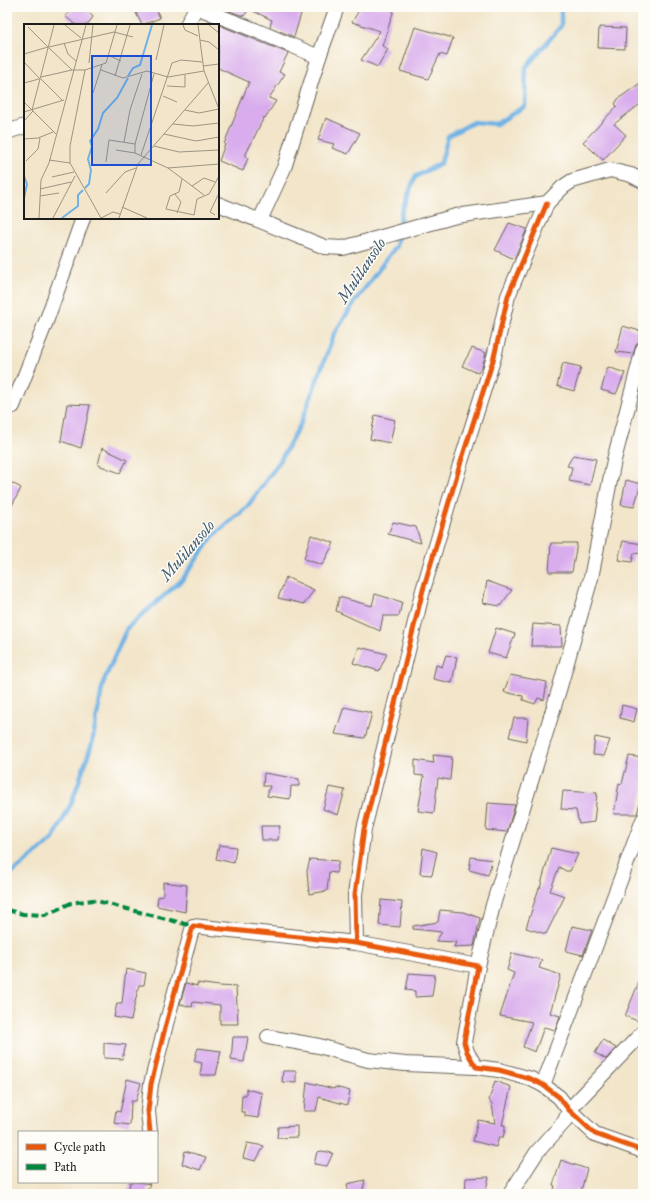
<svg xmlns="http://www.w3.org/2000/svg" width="650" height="1201" font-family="'IM FELL Great Primer',serif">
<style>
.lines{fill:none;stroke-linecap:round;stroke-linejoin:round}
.stream{stroke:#70b2e5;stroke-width:4.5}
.building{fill:#d9aded}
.minor-casing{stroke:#676259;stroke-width:16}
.minor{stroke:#fff;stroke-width:14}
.quiet{stroke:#00873e;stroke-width:4;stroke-dasharray:8 4;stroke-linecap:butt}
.cycleway-casing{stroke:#fdfcf7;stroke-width:8}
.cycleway{stroke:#e8590c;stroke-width:5}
.labels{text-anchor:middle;stroke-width:3;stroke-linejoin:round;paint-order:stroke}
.water-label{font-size:16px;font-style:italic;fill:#3e586c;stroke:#fdfcf7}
.inset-river{fill:none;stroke:#70b2e5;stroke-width:2}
.inset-road{fill:none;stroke:#9c9584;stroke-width:1}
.view{fill:#1d4ed8;fill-opacity:0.15;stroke:#1d4ed8;stroke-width:2}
.inset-edge{fill:none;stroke:#1c1c1c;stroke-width:2}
</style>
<rect width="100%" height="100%" fill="#fdfcf7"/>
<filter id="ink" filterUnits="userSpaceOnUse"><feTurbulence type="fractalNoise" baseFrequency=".025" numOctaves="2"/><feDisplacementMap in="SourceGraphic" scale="8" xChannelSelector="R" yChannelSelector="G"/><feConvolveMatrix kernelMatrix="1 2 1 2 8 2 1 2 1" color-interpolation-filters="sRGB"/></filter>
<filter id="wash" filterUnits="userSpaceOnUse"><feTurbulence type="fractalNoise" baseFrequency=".012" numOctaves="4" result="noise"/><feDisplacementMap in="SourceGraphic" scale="16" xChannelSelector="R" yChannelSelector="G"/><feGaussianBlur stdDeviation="0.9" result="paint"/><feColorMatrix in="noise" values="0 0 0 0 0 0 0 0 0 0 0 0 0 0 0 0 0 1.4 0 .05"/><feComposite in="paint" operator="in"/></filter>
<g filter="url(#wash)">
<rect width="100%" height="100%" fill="#f2e5c9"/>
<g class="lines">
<g class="stream">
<path d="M 399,229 L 401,213 L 415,177 L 441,163 L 448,136 L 474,122 L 496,124 L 525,106 L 526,67 L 561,26 L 561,7"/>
<path d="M 7,881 L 10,875 L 53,839 L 71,804 L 92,744 L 103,683 L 127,628 L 182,580 L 213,536 L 247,507 L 280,461 L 301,423 L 334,334 L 352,306 L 396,246 L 398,235"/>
</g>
</g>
<g id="blocks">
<g class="building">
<path d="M 77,7 L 84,7 L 93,17 L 87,25 L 76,25 L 65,16 Z"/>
<path d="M 155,7 L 160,18 L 142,25 L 136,13 Z"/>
<path d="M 224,7 L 303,7 L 294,37 L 270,27 L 272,20 L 249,9 L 244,16 L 223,9 Z"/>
<path d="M 361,7 L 395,7 L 382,46 L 388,49 L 378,67 L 361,60 L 380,31 L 352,22 Z"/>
<path d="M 219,25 L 288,53 L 279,72 L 285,74 L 269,98 L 276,101 L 265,118 L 264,117 L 245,156 L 248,158 L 243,171 L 219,161 L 225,144 L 224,144 L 249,82 L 218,68 Z"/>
<path d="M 415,27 L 453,38 L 447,56 L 440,54 L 428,79 L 400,71 Z"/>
<path d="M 599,27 L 626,28 L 625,49 L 598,48 Z"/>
<path d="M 643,81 L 643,102 L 614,124 L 626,135 L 603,160 L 583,142 L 617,106 L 615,104 L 618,99 Z"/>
<path d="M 326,118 L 360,133 L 348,154 L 332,148 L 334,144 L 318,140 Z"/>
<path d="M 509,223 L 527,229 L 514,259 L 495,250 Z"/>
<path d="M 623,326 L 643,332 L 641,341 L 637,343 L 633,354 L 616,352 Z"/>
<path d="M 472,348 L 486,353 L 482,367 L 478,373 L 462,366 Z"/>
<path d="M 563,363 L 581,367 L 574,391 L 557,386 Z"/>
<path d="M 608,367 L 625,373 L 616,394 L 601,390 Z"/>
<path d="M 67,404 L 90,405 L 81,448 L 61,441 Z"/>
<path d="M 375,415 L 395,420 L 390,443 L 370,439 Z"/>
<path d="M 102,448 L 127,460 L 120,473 L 98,465 Z"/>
<path d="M 573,455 L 596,459 L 590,485 L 569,481 L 572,467 L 567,466 Z"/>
<path d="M 7,480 L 21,488 L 7,515 Z"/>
<path d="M 626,480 L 641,484 L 634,507 L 621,505 Z"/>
<path d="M 393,522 L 416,527 L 421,543 L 388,534 Z"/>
<path d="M 311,535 L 334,543 L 322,565 L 304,559 Z"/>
<path d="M 623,541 L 643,544 L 643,554 L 634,553 L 632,562 L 618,560 Z"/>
<path d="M 551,543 L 577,543 L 572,572 L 549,572 Z"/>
<path d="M 286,577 L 314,590 L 304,604 L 278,598 Z"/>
<path d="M 487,581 L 512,590 L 500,606 L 483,603 Z"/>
<path d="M 375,594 L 402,602 L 399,616 L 383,616 L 380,631 L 336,611 L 339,597 L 372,606 Z"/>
<path d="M 533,624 L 561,626 L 562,646 L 531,646 Z"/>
<path d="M 496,628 L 515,634 L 506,658 L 488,653 Z"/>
<path d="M 359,647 L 387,654 L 379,671 L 353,663 Z"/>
<path d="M 446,655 L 457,657 L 452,683 L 433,679 L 436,665 L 442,667 Z"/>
<path d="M 510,675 L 547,682 L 544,700 L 538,698 L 535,704 L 523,700 L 523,696 L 504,692 Z"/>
<path d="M 622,705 L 637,709 L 634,722 L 620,718 Z"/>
<path d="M 344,707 L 372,713 L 365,738 L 335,734 Z"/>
<path d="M 514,718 L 528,718 L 526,741 L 509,737 Z"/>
<path d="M 595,737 L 610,740 L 604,756 L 593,755 Z"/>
<path d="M 433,755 L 452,757 L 450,780 L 438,778 L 434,813 L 418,811 L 424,776 L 415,775 L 415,760 L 434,763 Z"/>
<path d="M 629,756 L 643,758 L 643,792 L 637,814 L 614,814 L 619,783 L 622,784 Z"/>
<path d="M 264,773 L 299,779 L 299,786 L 291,786 L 290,799 L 267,796 L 270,786 L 263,786 Z"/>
<path d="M 329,787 L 345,790 L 338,815 L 323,809 Z"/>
<path d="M 563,791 L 597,793 L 594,822 L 579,824 L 576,810 L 561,809 Z"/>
<path d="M 488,803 L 515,805 L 507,832 L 486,830 Z"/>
<path d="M 261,826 L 280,826 L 278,840 L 262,840 Z"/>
<path d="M 219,845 L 236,847 L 234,863 L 216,859 Z"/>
<path d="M 423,848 L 437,852 L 432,875 L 420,874 Z"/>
<path d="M 551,848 L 578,854 L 570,871 L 566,871 L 559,867 L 550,891 L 565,896 L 546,934 L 526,928 L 539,888 L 540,888 Z"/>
<path d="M 471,857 L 492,860 L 488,875 L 469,870 Z"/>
<path d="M 310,859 L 339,861 L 336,873 L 329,872 L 327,891 L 309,894 L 307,871 Z"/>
<path d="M 163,882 L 187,885 L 185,912 L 157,906 L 158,897 L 163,896 Z"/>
<path d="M 381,900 L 402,902 L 400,927 L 379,925 Z"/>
<path d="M 440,910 L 463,912 L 480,918 L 474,946 L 454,947 L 456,942 L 436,941 L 442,932 L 413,929 L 413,926 L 438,922 Z"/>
<path d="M 572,926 L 592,930 L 583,955 L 566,951 Z"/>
<path d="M 512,953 L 542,960 L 539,968 L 561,975 L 550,1013 L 560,1016 L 555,1030 L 544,1027 L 535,1052 L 523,1047 L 532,1022 L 500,1016 L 514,973 L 507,970 Z"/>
<path d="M 126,969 L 146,973 L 144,985 L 139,985 L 131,1020 L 114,1017 L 117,1003 L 122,1003 Z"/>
<path d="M 643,972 L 643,1023 L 625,1016 Z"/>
<path d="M 409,973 L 435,975 L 432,996 L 415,997 L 415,991 L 406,990 Z"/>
<path d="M 186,983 L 197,986 L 197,983 L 219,986 L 236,987 L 238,1024 L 220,1024 L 220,1005 L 193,1002 L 192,1007 L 180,1004 Z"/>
<path d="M 233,1037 L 248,1037 L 244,1062 L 231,1060 Z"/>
<path d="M 603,1040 L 616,1048 L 606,1059 L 595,1053 Z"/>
<path d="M 104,1043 L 126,1045 L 122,1059 L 104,1058 Z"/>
<path d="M 198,1048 L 221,1051 L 216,1075 L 200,1075 L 202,1063 L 194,1061 Z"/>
<path d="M 283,1071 L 296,1071 L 296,1083 L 282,1082 Z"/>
<path d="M 127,1079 L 141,1083 L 136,1101 L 131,1101 L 130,1125 L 114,1123 L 116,1111 L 120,1112 Z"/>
<path d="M 495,1081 L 511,1087 L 502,1125 L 505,1125 L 505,1130 L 503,1137 L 499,1137 L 496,1147 L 473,1141 L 478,1120 L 495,1123 L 492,1104 L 489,1100 Z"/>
<path d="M 307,1082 L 334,1089 L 335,1087 L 350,1091 L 347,1105 L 319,1097 L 316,1111 L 304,1111 Z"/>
<path d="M 246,1089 L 262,1093 L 258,1118 L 245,1116 L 245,1112 L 241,1112 L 242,1095 L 246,1095 Z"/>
<path d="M 297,1126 L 297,1137 L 277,1138 L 278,1127 Z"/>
<path d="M 247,1143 L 264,1146 L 256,1161 L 243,1158 Z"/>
<path d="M 185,1151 L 206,1157 L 200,1170 L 182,1164 Z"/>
<path d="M 322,1151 L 333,1153 L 327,1166 L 314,1164 L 317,1152 Z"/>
<path d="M 561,1160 L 587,1169 L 581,1191 L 573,1190 L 572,1194 L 553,1194 L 555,1186 L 553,1185 Z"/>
<path d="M 489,1177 L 485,1194 L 465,1194 L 466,1178 Z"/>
<path d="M 365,1180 L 362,1194 L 349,1194 L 347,1184 Z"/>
<path d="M 130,1182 L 138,1182 L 150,1184 L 145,1194 L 128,1194 Z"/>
</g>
</g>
</g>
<g filter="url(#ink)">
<use href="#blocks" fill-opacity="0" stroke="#676259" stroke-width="1"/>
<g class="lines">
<defs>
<g id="minor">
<path d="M 196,7 L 255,30 L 319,57"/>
<path d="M 187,25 L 196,7"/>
<path d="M 7,132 L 25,126"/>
<path d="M 218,204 L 325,247 L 343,248 L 456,216 L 547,203 L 563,187 L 572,181 L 610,170 L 631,175 L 643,181"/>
<path d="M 260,220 L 284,168 L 319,57 L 337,7"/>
<path d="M 13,406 L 47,319 L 83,218"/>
<path d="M 356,943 L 355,895 L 364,829 L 423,590 L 459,468 L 494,357 L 508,296 L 547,203"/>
<path d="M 478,966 L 493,905 L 559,690 L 591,578 L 614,460 L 643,349"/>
<path d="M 268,1037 L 319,1046 L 368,1060 L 405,1064 L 476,1067"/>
<path d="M 543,1085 L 643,820"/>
<path d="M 150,1132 L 148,1111 L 151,1084 L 166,1024 L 193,926 L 356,943 L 478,966 L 464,1042 L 467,1052 L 476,1067 L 499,1070 L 531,1079 L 543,1085 L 559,1097 L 569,1110 L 595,1134 L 643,1151"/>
<path d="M 510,1194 L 537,1152 L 565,1121 L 569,1110 L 643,1032"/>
</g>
</defs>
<use href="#minor" class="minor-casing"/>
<use href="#minor" class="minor"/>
<path class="quiet" d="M 7,910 L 23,914 L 45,915 L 71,903 L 93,900 L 193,926"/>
<defs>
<g id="cycleway">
<path d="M 356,943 L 355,895 L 364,829 L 423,590 L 459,468 L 494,357 L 508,296 L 547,203"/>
<path d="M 150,1132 L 148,1111 L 151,1084 L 166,1024 L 193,926 L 356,943 L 478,966 L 464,1042 L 467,1052 L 476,1067 L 499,1070 L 531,1079 L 543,1085 L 559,1097 L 569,1110 L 595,1134 L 643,1151"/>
</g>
</defs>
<use href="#cycleway" class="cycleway-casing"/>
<use href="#cycleway" class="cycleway"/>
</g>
</g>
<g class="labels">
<g class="water-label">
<text transform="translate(361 270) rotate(-56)" y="6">Mulilansolo</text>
<text transform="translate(187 550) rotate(-49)" y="6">Mulilansolo</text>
</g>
</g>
<g transform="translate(24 24)">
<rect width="195" height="195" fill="#f2e5c9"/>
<path class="inset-river" d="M 104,52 L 109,44 L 116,41 L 128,1M 0,152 L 3,160 L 0,174M 61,164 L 65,160 L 67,146 L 64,135 L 68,122 L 66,117 L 74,105 L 79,89 L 93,74 L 104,54M 38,194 L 54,182 L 54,171 L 59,166"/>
<path class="inset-road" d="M 41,1 L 57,14M 159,1 L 161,6 L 174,12M 174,1 L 180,47 L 195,85M 185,1 L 195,9M 4,3 L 24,23M 176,16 L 185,18 L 195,26M 40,19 L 44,30 L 52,37M 25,23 L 90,8 L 109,13M 25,24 L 48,46M 0,30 L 24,23M 86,32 L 97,37M 132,36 L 140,1M 0,38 L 16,55M 65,39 L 69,1M 179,42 L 195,40M 61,46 L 46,122 L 46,139 L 77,194M 77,46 L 99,54 L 123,47 L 144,53 L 180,47M 91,52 L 106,1M 17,53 L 48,46 L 61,46 L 82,39 L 93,1M 17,55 L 39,77M 0,59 L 15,55M 143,62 L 161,63 L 161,51M 69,69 L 78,41M 139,72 L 153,78M 0,78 L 32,110M 8,86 L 30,1M 161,86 L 175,89 L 195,85M 0,88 L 40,76M 0,97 L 9,87M 149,100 L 169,102 L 195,99M 140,110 L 172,117 L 195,113M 0,115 L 14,114 L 29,108M 100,118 L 106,86 L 118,50M 111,120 L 130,50M 130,122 L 155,128 L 195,126M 92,126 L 111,129M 117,131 L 148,39 L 157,36 L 178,38M 25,136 L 46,139M 2,137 L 14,125 L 16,114M 82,138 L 85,116 L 111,120 L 111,129 L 144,144 L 195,140M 144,144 L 180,171M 28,153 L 50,148M 158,155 L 155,168 L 146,172 L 142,185 L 170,191 L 173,175 L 185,170 L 195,152M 168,162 L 180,154 L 191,158M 16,165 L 47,158M 82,169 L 101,148 L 112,144M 151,170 L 157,178 L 153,189M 16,172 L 35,169M 98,183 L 123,194M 191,191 L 186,188 L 195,169M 15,194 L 17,156 L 25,139 L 62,1M 29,194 L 51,152M 77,194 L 89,188 L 96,190M 95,194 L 114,140 L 184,59"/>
<path class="view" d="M 68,32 L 127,32 L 127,141 L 68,141 Z"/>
<rect width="195" height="195" class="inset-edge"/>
</g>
<rect width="650" height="1201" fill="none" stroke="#fdfcf7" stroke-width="24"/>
<rect x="18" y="1131" width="140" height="52" fill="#fdfcf7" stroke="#a3a29f"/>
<rect x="26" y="1144" width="20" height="6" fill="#e8590c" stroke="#a3a29f"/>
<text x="54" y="1151" font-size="12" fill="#1c1c1c">Cycle path</text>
<rect x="26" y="1164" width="20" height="6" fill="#00873e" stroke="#a3a29f"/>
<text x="54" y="1171" font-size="12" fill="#1c1c1c">Path</text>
</svg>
